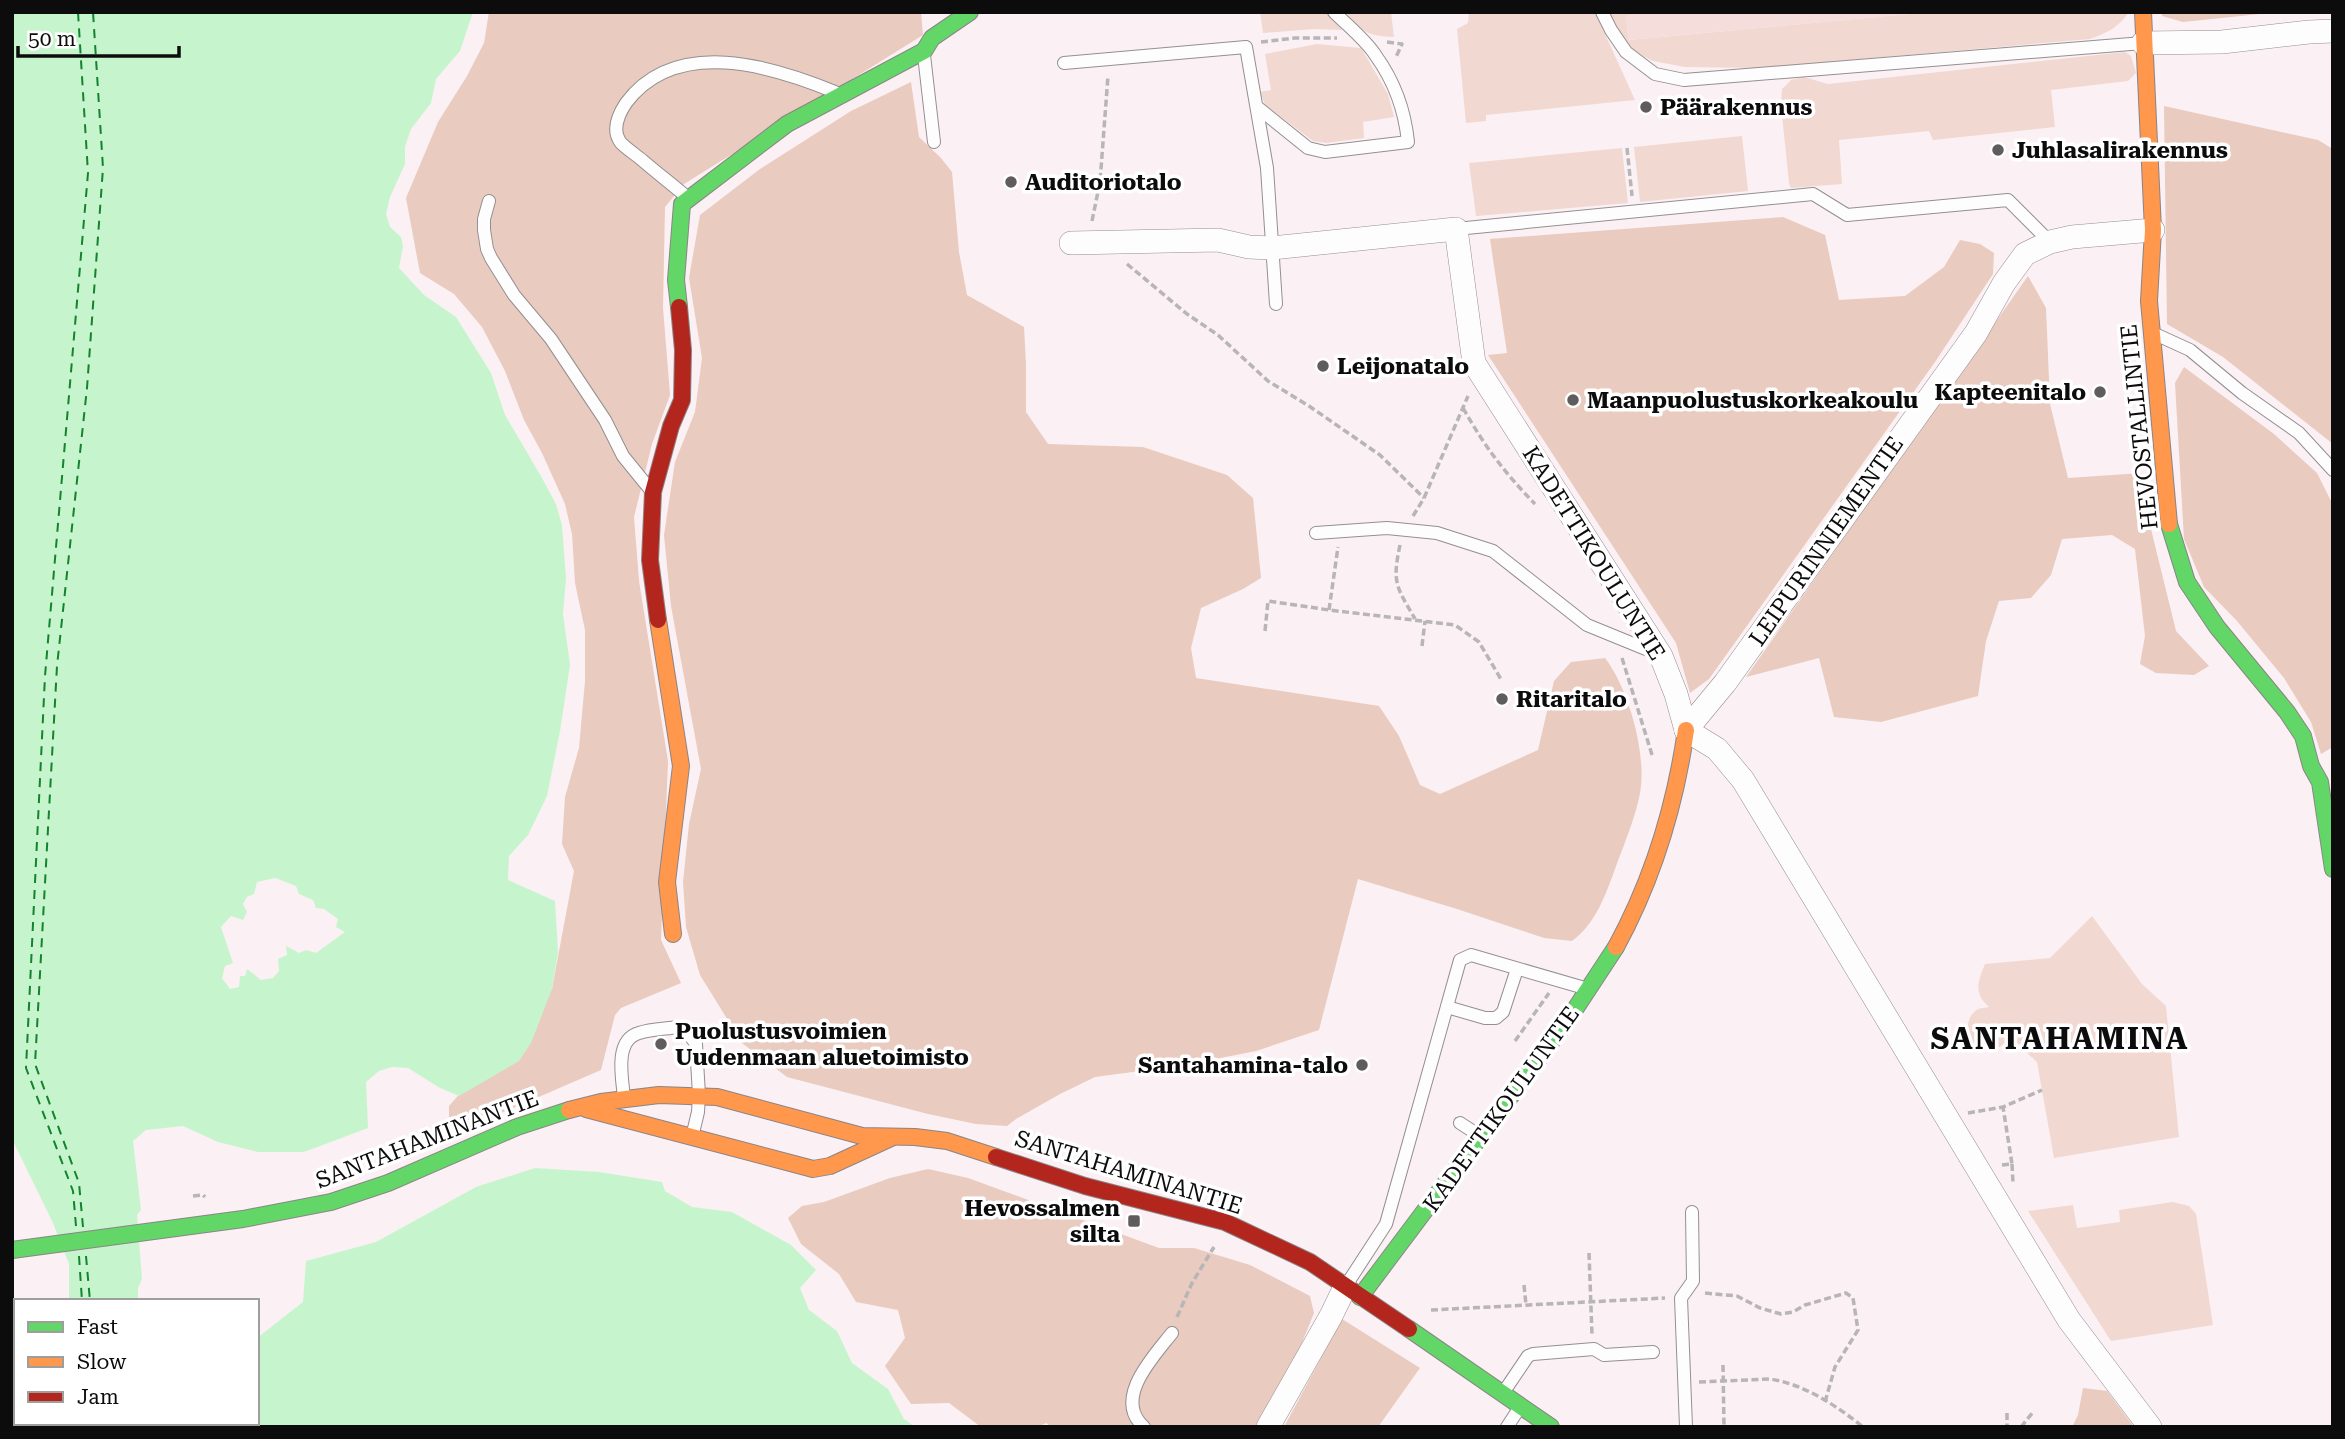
<svg xmlns="http://www.w3.org/2000/svg" width="2345" height="1439" font-family="'Roboto Serif',serif">
<style>
.green{fill:#f1d8d1}
.forest{fill:#e9cbbf}
.pitch{fill:#f5dddb}
.water{fill:#c6f5cd;fill-rule:evenodd}
.lines{fill:none;stroke-linecap:round;stroke-linejoin:round}
.ferry{stroke:#13832e;stroke-width:2;stroke-dasharray:9 7;stroke-linecap:butt}
.lane-casing{stroke:#948f90;stroke-width:14}
.street-casing{stroke:#948f90;stroke-width:24}
.fast-casing{stroke:#8a8587;stroke-width:18}
.slow-casing{stroke:#8a8587;stroke-width:18}
.jam-casing{stroke:#8a8587;stroke-width:18}
.path{stroke:#b7b5b6;stroke-width:3.5;stroke-dasharray:7 3.5;stroke-linecap:butt}
.lane{stroke:#fefdfd;stroke-width:12}
.street{stroke:#fefdfd;stroke-width:23}
.fast{stroke:#63d668;stroke-width:16}
.slow{stroke:#ff974d;stroke-width:16}
.jam{stroke:#b3261e;stroke-width:16}
.poi-dot{fill:#605c5d;stroke:#fff;stroke-width:2.5}
.labels{text-anchor:middle;stroke-width:7;stroke-linejoin:round;paint-order:stroke}
.poi-label{font-size:23px;font-weight:bold;fill:#0c0c0c;stroke:#fff;text-anchor:start}
.street-label{font-size:23px;fill:#0c0c0c;stroke:#fff}
.district-label{font-size:30px;font-weight:bold;letter-spacing:2px;fill:#0c0c0c;stroke:#fff}
</style>
<rect width="100%" height="100%" fill="#fbf0f4"/>
<g class="green">
<path d="M 1260,12 L 1327,12 L 1342,30 L 1314,29 L 1263,33 Z"/>
<path d="M 1345,12 L 1391,12 L 1394,37 C 1368,36 1362,32 1345,12 Z"/>
<path d="M 1469,12 L 1595,12 L 1635,100 L 1486,115 L 1486,121 L 1466,123 L 1457,29 L 1468,23 Z"/>
<path d="M 1609,12 L 1652,12 L 1626,16 L 1629,40 L 1931,12 L 2129,12 C 2119,27 2107,33 2090,39 L 1759,68 L 1685,67 L 1653,61 L 1637,53 L 1625,43 Z"/>
<path d="M 1317,44 L 1361,48 L 1388,94 L 1394,117 L 1363,122 L 1364,138 L 1326,143 L 1313,141 L 1265,105 L 1260,92 L 1271,90 L 1265,54 Z"/>
<path d="M 2125,52 L 2131,56 L 2136,73 L 2128,81 L 2051,90 L 2055,127 L 1933,140 L 1929,131 L 1839,140 L 1842,184 L 1791,188 L 1789,183 L 1781,105 L 1782,89 L 1791,80 L 1804,77 L 1828,84 Z"/>
<path d="M 1742,136 L 1748,191 L 1640,202 L 1634,147 Z"/>
<path d="M 1622,148 L 1628,203 L 1476,216 L 1469,163 Z"/>
<path d="M 2092,916 L 2142,984 L 2166,1006 L 2179,1137 L 2054,1158 L 2037,1062 L 2010,1038 C 1978,1074 1953,1024 1978,1009 C 1981,1008 1985,1008 1989,1007 C 1973,993 1978,981 1985,964 L 2050,958 Z"/>
<path d="M 2173,1202 L 2189,1206 L 2196,1214 L 2213,1325 L 2111,1341 L 2028,1211 L 2073,1205 L 2077,1228 L 2120,1222 L 2119,1210 Z"/>
</g>
<g class="forest">
<path d="M 489,12 L 921,12 L 923,35 L 684,184 L 665,207 L 663,308 L 670,395 L 652,444 L 634,517 L 639,581 L 668,761 L 661,940 L 681,983 L 621,1008 L 615,1015 L 601,1070 L 469,1127 L 449,1117 L 449,1106 L 552,989 L 574,871 L 562,844 L 565,797 L 579,748 L 585,681 L 585,630 L 575,583 L 572,534 L 565,504 L 542,453 L 524,420 L 505,371 L 482,327 L 454,294 L 420,273 L 406,198 L 438,122 L 467,76 L 484,43 Z"/>
<path d="M 2162,12 L 2279,12 L 2183,22 L 2162,16 Z"/>
<path d="M 911,82 L 919,137 L 941,158 L 952,172 L 959,252 L 967,295 L 1024,327 L 1026,364 L 1026,412 L 1048,444 L 1143,447 L 1227,475 L 1253,498 L 1261,578 L 1243,589 L 1201,608 L 1191,648 L 1196,678 L 1379,706 L 1399,736 L 1420,785 L 1440,794 L 1538,750 L 1554,681 L 1571,662 L 1605,658 C 1628,688 1645,748 1641,786 C 1638,812 1624,844 1615,869 C 1606,894 1595,925 1572,941 L 1544,938 L 1457,909 L 1358,879 L 1319,1030 L 1256,1051 L 1185,1065 L 1095,1077 L 1060,1094 L 1016,1119 L 1007,1126 L 976,1124 L 928,1114 L 787,1077 L 742,1043 L 700,975 L 686,927 L 683,882 L 689,824 L 701,769 L 671,606 L 664,535 L 675,462 L 695,412 L 702,358 L 689,278 L 700,215 L 760,169 L 851,111 Z"/>
<path d="M 2164,106 L 2318,140 L 2333,149 L 2333,444 L 2223,357 L 2167,324 Z"/>
<path d="M 1783,217 L 1825,235 L 1839,300 L 1905,296 L 1944,267 L 1960,240 L 1980,244 L 1994,253 L 1993,274 L 1935,362 L 1709,679 L 1690,693 L 1676,643 L 1488,355 L 1507,353 L 1490,239 Z"/>
<path d="M 2028,276 L 2046,308 L 2050,404 L 2068,478 L 2142,473 L 2148,517 L 2176,631 L 2209,666 L 2194,675 L 2156,673 L 2140,664 L 2145,636 L 2135,549 L 2112,535 L 2062,539 L 2051,575 L 2031,598 L 1999,601 L 1986,641 L 1978,696 L 1881,722 L 1834,717 L 1819,658 L 1746,677 Z"/>
<path d="M 2184,367 L 2274,434 L 2317,473 L 2333,505 L 2333,747 L 2321,754 L 2311,722 L 2284,678 L 2237,621 L 2204,587 L 2184,539 L 2175,383 Z"/>
<path d="M 928,1169 L 968,1178 L 1159,1248 L 1194,1248 L 1250,1265 L 1310,1296 L 1314,1313 L 1299,1350 L 1255,1427 L 1052,1427 L 1046,1423 L 1038,1427 L 981,1427 L 949,1403 L 911,1404 L 885,1366 L 905,1338 L 898,1310 L 856,1302 L 839,1274 L 801,1244 L 788,1218 L 802,1206 L 824,1202 L 890,1178 Z"/>
<path d="M 1342,1319 L 1420,1368 L 1378,1427 L 1284,1427 Z"/>
<path d="M 2083,1388 L 2107,1391 L 2134,1427 L 2072,1427 L 2078,1415 Z"/>
</g>
<path class="pitch" d="M 1652,12 L 1931,12 L 1628,40 L 1626,16 Z"/>
<g class="water">
<path d="M 12,12 L 473,12 L 460,51 L 436,79 L 431,103 L 411,129 L 405,147 L 405,164 L 390,197 L 386,214 L 390,227 L 401,237 L 403,246 L 399,268 L 424,295 L 456,317 L 491,373 L 505,415 L 542,478 L 556,504 L 562,525 L 566,578 L 563,614 L 570,665 L 560,731 L 547,796 L 528,835 L 509,856 L 508,880 L 555,901 L 558,952 L 552,989 L 531,1043 L 519,1061 L 459,1096 L 440,1088 L 408,1068 L 392,1067 L 379,1071 L 366,1082 L 368,1128 L 304,1152 L 258,1152 L 218,1142 L 183,1126 L 146,1130 L 133,1141 L 141,1210 L 137,1215 L 142,1279 L 138,1288 L 138,1301 L 69,1301 L 69,1264 L 53,1223 L 12,1139 ZM 275,878 L 296,886 L 299,894 L 313,900 L 316,908 L 324,909 L 338,919 L 336,927 L 345,932 L 316,953 L 306,950 L 299,953 L 286,946 L 287,955 L 278,959 L 279,971 L 273,978 L 261,980 L 247,969 L 245,976 L 240,976 L 239,987 L 230,989 L 222,978 L 225,966 L 233,963 L 221,927 L 231,916 L 243,920 L 247,912 L 243,904 L 247,897 L 254,894 L 257,882 Z"/>
<path d="M 535,1168 L 599,1172 L 662,1182 L 665,1191 L 692,1207 L 732,1212 L 791,1245 L 816,1270 L 800,1288 L 809,1310 L 837,1331 L 852,1363 L 888,1389 L 904,1419 L 915,1427 L 12,1427 L 12,1414 L 16,1408 L 16,1423 L 257,1423 L 257,1338 L 303,1302 L 306,1261 L 376,1242 L 476,1187 Z"/>
</g>
<g class="lines">
<g class="ferry">
<path d="M 76,1226 L 73,1191 L 26,1068 L 45,676 L 88,173 L 78,12"/>
<path d="M 83,1227 L 79,1183 L 35,1064 L 57,666 L 87,388 L 103,168 L 93,12"/>
<path d="M 79,1256 L 82,1301"/>
<path d="M 86,1256 L 90,1301"/>
<path d="M 80,1427 L 80,1423"/>
<path d="M 90,1427 L 90,1423"/>
</g>
<defs>
<g id="lane">
<path d="M 1602,12 L 1611,30 L 1626,52 L 1655,74 L 1684,80 L 2143,43"/>
<path d="M 924,55 L 934,142"/>
<path d="M 1064,63 L 1246,47 L 1267,168 L 1276,304"/>
<path d="M 1257,107 L 1308,148 L 1325,152 L 1408,142 C 1405,112 1394,81 1376,56 C 1366,40 1348,26 1334,12"/>
<path d="M 688,198 C 673,185 657,173 642,160 C 636,155 627,149 621,143 C 611,130 618,115 626,103 C 676,36 772,66 835,92"/>
<path d="M 489,201 L 484,219 L 484,230 L 487,249 L 491,258 L 514,295 L 551,339 L 605,420 L 623,456 L 649,488"/>
<path d="M 1456,229 L 1813,194 L 1847,215 L 2008,200 L 2050,242"/>
<path d="M 2155,334 L 2190,350 L 2242,393 L 2299,433 L 2333,470"/>
<path d="M 1316,533 L 1387,528 L 1437,533 L 1493,551 L 1587,625 L 1658,654"/>
<path d="M 1447,1007 L 1485,1018 L 1496,1018 L 1503,1012 L 1517,969"/>
<path d="M 624,1097 C 622,1078 614,1040 639,1033 C 651,1029 665,1029 678,1027 L 688,1033 L 696,1044 L 699,1095 L 698,1112 L 692,1137"/>
<path d="M 1460,1123 L 1480,1136"/>
<path d="M 1345,1287 L 1386,1224 L 1460,960 L 1471,955 L 1588,989"/>
<path d="M 1503,1393 L 1528,1356 L 1533,1354 L 1594,1349 L 1604,1355 L 1653,1352"/>
<path d="M 1144,1427 C 1112,1399 1154,1356 1172,1333"/>
<path d="M 1507,1427 L 1520,1407"/>
<path d="M 1686,1427 L 1681,1298 L 1693,1281 L 1692,1212"/>
</g>
<g id="street">
<path d="M 2143,43 L 2222,42 L 2309,32 L 2333,31"/>
<path d="M 1071,243 L 1218,240 L 1249,247 L 1272,248 L 1456,229 L 1474,363 L 1661,656 L 1676,694 L 1686,730"/>
<path d="M 1686,730 L 1717,749 L 1743,780 L 2069,1320 L 2150,1427"/>
<path d="M 1686,730 L 1725,683 L 1976,333 L 2004,283 L 2025,254 L 2050,242 L 2072,237 L 2153,230"/>
<path d="M 1268,1427 L 1331,1316 L 1345,1287"/>
</g>
<g id="fast">
<path d="M 679,307 L 676,280 L 682,204 L 787,124 L 924,51 L 932,38 L 970,12"/>
<path d="M 2169,524 L 2187,582 L 2217,627 L 2287,712 L 2303,736 L 2311,766 L 2320,782 L 2333,869"/>
<path d="M 12,1250 L 243,1219 L 331,1202 L 388,1183 L 517,1127 L 569,1110"/>
<path d="M 1360,1297 L 1570,1017 L 1616,947"/>
<path d="M 1409,1329 L 1551,1427"/>
</g>
<g id="slow">
<path d="M 2143,12 L 2153,230 L 2149,301 L 2169,524"/>
<path d="M 658,620 L 681,766 L 667,882 L 673,934"/>
<path d="M 1616,947 C 1653,879 1675,807 1686,730"/>
<path d="M 586,1109 L 813,1169 L 830,1166 L 891,1138"/>
<path d="M 569,1110 L 601,1102 L 659,1095 L 717,1097 L 862,1136 L 915,1137 L 947,1141 L 996,1157"/>
</g>
<g id="jam">
<path d="M 658,620 L 650,560 L 653,492 L 671,426 L 682,400 L 683,350 L 679,307"/>
<path d="M 996,1157 L 1085,1186 L 1225,1222 L 1310,1262 L 1409,1329"/>
</g>
</defs>
<use href="#lane" class="lane-casing"/>
<use href="#street" class="street-casing"/>
<use href="#fast" class="fast-casing"/>
<use href="#slow" class="slow-casing"/>
<use href="#jam" class="jam-casing"/>
<g class="path">
<path d="M 1261,42 L 1295,38 L 1337,38"/>
<path d="M 1387,42 L 1402,44 L 1396,57"/>
<path d="M 1627,148 L 1632,196"/>
<path d="M 1092,221 L 1100,182 L 1108,76"/>
<path d="M 1127,264 L 1187,314 L 1218,335 L 1268,381 L 1309,406 L 1380,455 L 1424,498"/>
<path d="M 1463,408 C 1485,447 1504,472 1535,504"/>
<path d="M 1413,516 L 1424,498 L 1468,396"/>
<path d="M 1400,545 C 1392,583 1396,586 1415,619"/>
<path d="M 1329,610 L 1338,547"/>
<path d="M 1265,631 L 1268,601 L 1329,610 L 1455,625 L 1479,642 L 1502,681"/>
<path d="M 1422,646 L 1425,621"/>
<path d="M 1622,658 L 1653,758"/>
<path d="M 1515,1041 L 1549,993"/>
<path d="M 1968,1113 L 2003,1107 L 2042,1090"/>
<path d="M 2012,1164 L 2013,1183"/>
<path d="M 2002,1165 L 2012,1164 L 2003,1107"/>
<path d="M 193,1196 L 203,1195 L 205,1197"/>
<path d="M 1589,1253 L 1592,1335"/>
<path d="M 1524,1285 L 1526,1305"/>
<path d="M 1705,1293 L 1737,1296 L 1760,1308 L 1781,1314 L 1793,1312 L 1805,1305 L 1846,1293 L 1853,1298 L 1858,1330 L 1835,1367 L 1825,1402"/>
<path d="M 1431,1310 L 1665,1298"/>
<path d="M 1177,1317 L 1192,1283 L 1214,1247"/>
<path d="M 1723,1365 L 1724,1427"/>
<path d="M 1699,1382 L 1770,1379 C 1804,1384 1837,1406 1863,1427"/>
<path d="M 2007,1413 L 2007,1427"/>
<path d="M 2021,1427 L 2033,1412"/>
</g>
<use href="#lane" class="lane"/>
<use href="#street" class="street"/>
<use href="#fast" class="fast"/>
<use href="#slow" class="slow"/>
<use href="#jam" class="jam"/>
</g>
<g class="poi-dot">
<circle cx="1646" cy="107" r="7"/>
<circle cx="1998" cy="150" r="7"/>
<circle cx="1011" cy="182" r="7"/>
<circle cx="1323" cy="366" r="7"/>
<circle cx="2100" cy="392" r="7"/>
<circle cx="1573" cy="400" r="7"/>
<circle cx="1502" cy="699" r="7"/>
<circle cx="661" cy="1044" r="7"/>
<circle cx="1362" cy="1065" r="7"/>
<rect x="1127" y="1214" width="14" height="14" rx="3.5"/>
</g>
<g class="labels">
<g class="poi-label">
<text x="1660" y="115">Päärakennus</text>
<text x="2012" y="158">Juhlasalirakennus</text>
<text x="1025" y="190">Auditoriotalo</text>
<text x="1337" y="374">Leijonatalo</text>
<text x="2086" y="400" text-anchor="end">Kapteenitalo</text>
<text x="1587" y="408">Maanpuolustuskorkeakoulu</text>
<text x="1516" y="707">Ritaritalo</text>
<text x="675" y="1039">Puolustusvoimien<tspan x="675" dy="26">Uudenmaan aluetoimisto</tspan></text>
<text x="1348" y="1073" text-anchor="end">Santahamina-talo</text>
<text x="1120" y="1216" text-anchor="end">Hevossalmen<tspan x="1120" dy="26">silta</tspan></text>
</g>
<g class="street-label">
<text transform="translate(2139 427) rotate(-96)" y="8">HEVOSTALLINTIE</text>
<text transform="translate(1826 541) rotate(-55)" y="8">LEIPURINNIEMENTIE</text>
<text transform="translate(1594 553) rotate(58)" y="8">KADETTIKOULUNTIE</text>
<text transform="translate(1501 1109) rotate(-54)" y="8">KADETTIKOULUNTIE</text>
<text transform="translate(427 1139) rotate(-21)" y="8">SANTAHAMINANTIE</text>
<text transform="translate(1129 1172) rotate(17)" y="8">SANTAHAMINANTIE</text>
</g>
<g class="district-label">
<text x="2060" y="1049">SANTAHAMINA</text>
</g>
</g>
<rect width="2345" height="1439" fill="none" stroke="#0c0c0c" stroke-width="28"/>
<rect x="14" y="1299" width="245" height="126" fill="#ffffff" stroke="#9e9e9e" stroke-width="2"/>
<rect x="28" y="1322" width="35" height="10" fill="#63d668" stroke="#9e9e9e" stroke-width="2"/>
<text x="77" y="1334" font-size="21" fill="#0c0c0c">Fast</text>
<rect x="28" y="1357" width="35" height="10" fill="#ff974d" stroke="#9e9e9e" stroke-width="2"/>
<text x="77" y="1369" font-size="21" fill="#0c0c0c">Slow</text>
<rect x="28" y="1392" width="35" height="10" fill="#b3261e" stroke="#9e9e9e" stroke-width="2"/>
<text x="77" y="1404" font-size="21" fill="#0c0c0c">Jam</text>
<path d="M18 46v10h161v-10" fill="none" stroke="#0c0c0c" stroke-width="3.5"/>
<text x="28" y="46" font-size="21" fill="#0c0c0c" stroke="#ffffff" stroke-width="5" paint-order="stroke">50 m</text>
</svg>
